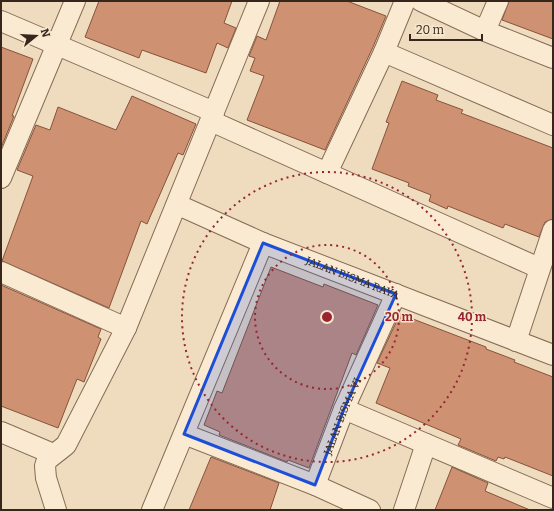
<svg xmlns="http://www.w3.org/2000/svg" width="554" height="511" font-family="Bitter,serif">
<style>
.building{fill:#ce9172;stroke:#87533b}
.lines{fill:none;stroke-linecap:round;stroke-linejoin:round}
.minor-casing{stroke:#876c56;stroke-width:22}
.minor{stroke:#faead1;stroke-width:20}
.marked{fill:#1d4ed8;fill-opacity:0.2;stroke:#1d4ed8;stroke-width:3;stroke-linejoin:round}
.ring{fill:none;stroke:#98252f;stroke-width:2;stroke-dasharray:2 4}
.labels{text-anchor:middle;stroke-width:3;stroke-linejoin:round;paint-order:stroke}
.street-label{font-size:11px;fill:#36261b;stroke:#f6e7ce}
.centre{fill:#98252f;stroke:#f6e7ce;stroke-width:2}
.ring-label{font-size:12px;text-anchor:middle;font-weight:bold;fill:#98252f;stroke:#f6e7ce;stroke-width:3;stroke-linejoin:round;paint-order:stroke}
</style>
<rect width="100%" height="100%" fill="#efdcbe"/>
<g class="building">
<path d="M 99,1 L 232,1 L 224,23 L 236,28 L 228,48 L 217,43 L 206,73 L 142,50 L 139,58 L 85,37 Z"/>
<path d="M 280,1 L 347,1 L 386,16 L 373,47 L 325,150 L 247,120 L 264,76 L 250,71 L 255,58 L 249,56 L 257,36 L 266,40 Z"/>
<path d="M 509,1 L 553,1 L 553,39 L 502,20 Z"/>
<path d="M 1,47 L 33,59 L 12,116 L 14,116 L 1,148 Z"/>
<path d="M 402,81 L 438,95 L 436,100 L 463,110 L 461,113 L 553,148 L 553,219 L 545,222 L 539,237 L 505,224 L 503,228 L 448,206 L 447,209 L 429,201 L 431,195 L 408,186 L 409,183 L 372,169 L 389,123 L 386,122 Z"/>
<path d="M 132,96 L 196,124 L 183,155 L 178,153 L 147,224 L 141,221 L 109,308 L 2,261 L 33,176 L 17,170 L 36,125 L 50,130 L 58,107 L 116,130 Z"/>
<path d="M 271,267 L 323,287 L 324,284 L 378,305 L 356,355 L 352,353 L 309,468 L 288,460 L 287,462 L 219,435 L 220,432 L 204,425 L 217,391 L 222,393 Z"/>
<path d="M 1,285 L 101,329 L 98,337 L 101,339 L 84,382 L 77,379 L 58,428 L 1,406 Z"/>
<path d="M 400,314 L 486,347 L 486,349 L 515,360 L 514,362 L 553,377 L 553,476 L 505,457 L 504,459 L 498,457 L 496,461 L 458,445 L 461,439 L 376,403 L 390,368 L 377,363 Z"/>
<path d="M 211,457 L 279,483 L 270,510 L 189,510 Z"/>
<path d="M 452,467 L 488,483 L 485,491 L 530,510 L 435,510 Z"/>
</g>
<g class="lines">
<defs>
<g id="minor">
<path d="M 421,1 L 485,31 L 553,58"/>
<path d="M 1,21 L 214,112"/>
<path d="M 485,31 L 498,1"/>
<path d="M 384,52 L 553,125"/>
<path d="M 211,121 L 539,268"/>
<path d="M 327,173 L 384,52 L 405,1"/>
<path d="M 1,178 L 75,1"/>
<path id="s1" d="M 176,206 L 185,208 L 263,243 L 553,355"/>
<path d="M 1,272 L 126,328"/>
<path d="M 516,341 L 553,230"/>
<path d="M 344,409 L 553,498"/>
<path d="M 1,432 L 53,454"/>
<path d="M 184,434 L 315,485 L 370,510"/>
<path id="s2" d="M 315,485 L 344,409 L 396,294"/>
<path d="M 56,510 L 46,478 L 45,466 L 47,460 L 66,445 L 126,328 L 259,1"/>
<path d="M 152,510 L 263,243"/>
<path d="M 404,510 L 426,444"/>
</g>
</defs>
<use href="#minor" class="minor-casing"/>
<use href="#minor" class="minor"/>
</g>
<path class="marked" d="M 263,243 L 396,294 L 344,409 L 315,485 L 184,434 Z"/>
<g class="ring">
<circle cx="327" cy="317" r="72"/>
<circle cx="327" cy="317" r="145"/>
</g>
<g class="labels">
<g class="street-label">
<text dy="4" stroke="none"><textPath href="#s1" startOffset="191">JALAN BISMA RAYA</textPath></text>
<text dy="4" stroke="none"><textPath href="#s2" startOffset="74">JALAN BISMA VI</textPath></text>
</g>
</g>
<circle cx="327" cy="317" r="6" class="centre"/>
<g class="ring-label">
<text x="399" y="321">20 m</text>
<text x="472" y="321">40 m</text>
</g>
<rect width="554" height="511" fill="none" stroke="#36261b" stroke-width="4"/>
<g transform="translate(36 36) rotate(72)" stroke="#f6e7ce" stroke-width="3" paint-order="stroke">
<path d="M0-3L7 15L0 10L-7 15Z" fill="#36261b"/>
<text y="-6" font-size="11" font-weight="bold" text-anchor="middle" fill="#36261b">N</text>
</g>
<path d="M410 34v6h72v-6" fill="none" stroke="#36261b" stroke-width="2"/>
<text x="416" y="34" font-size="12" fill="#36261b" stroke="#f6e7ce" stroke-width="3" paint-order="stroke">20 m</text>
</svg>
